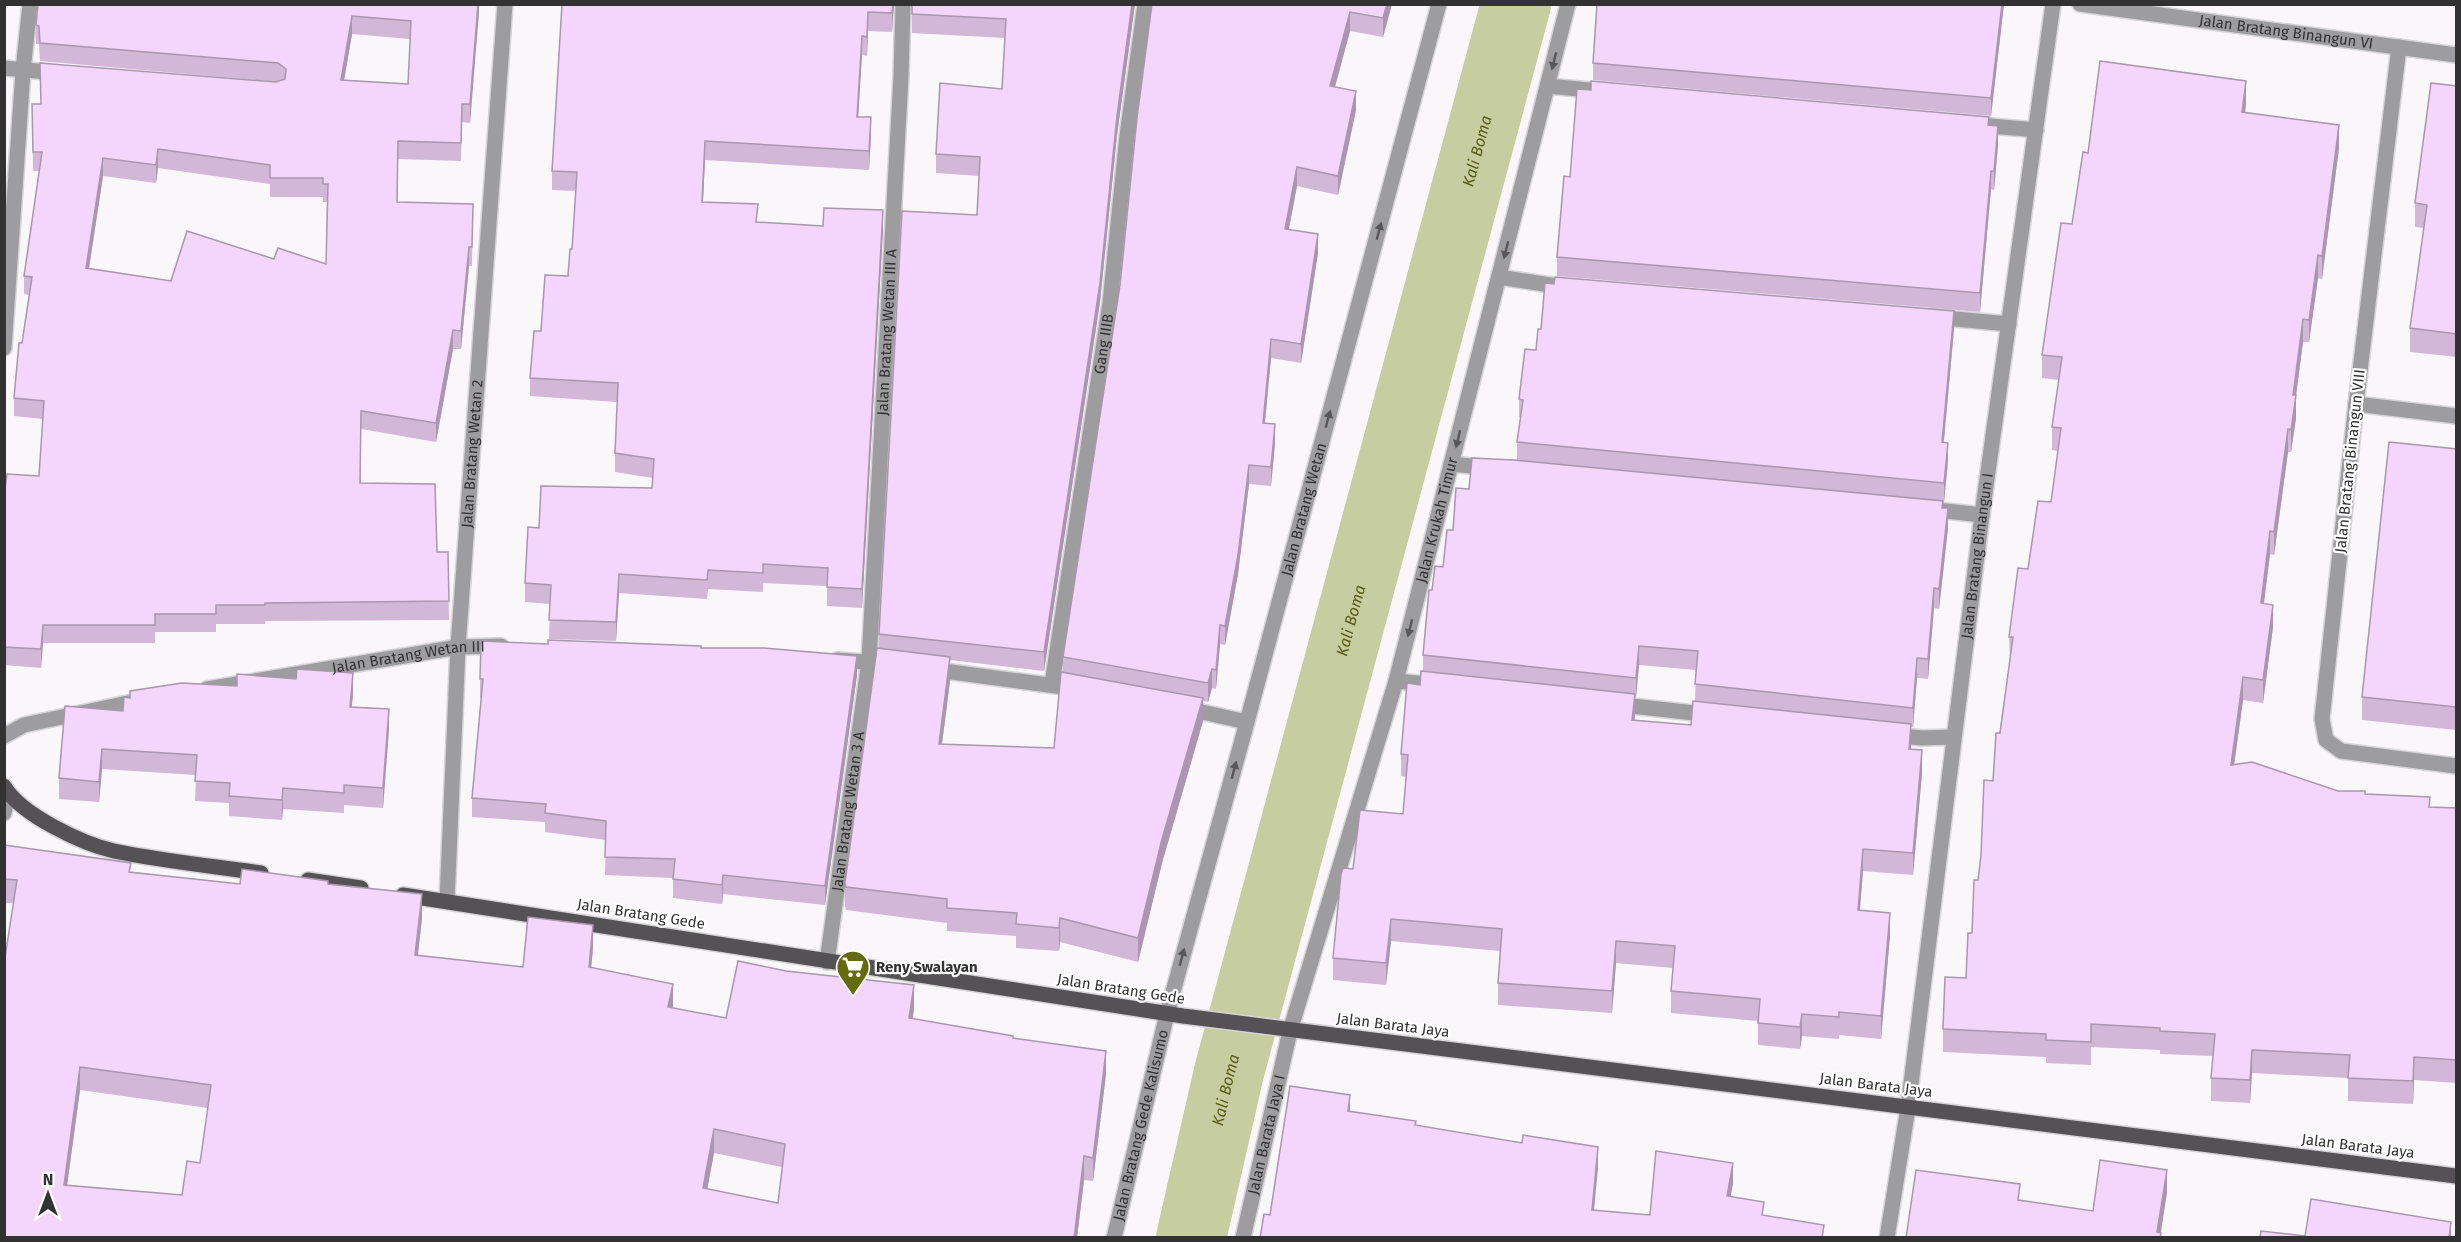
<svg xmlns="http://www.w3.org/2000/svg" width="2461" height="1242" font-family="'Fira Sans',sans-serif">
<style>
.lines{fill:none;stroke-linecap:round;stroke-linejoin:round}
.river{stroke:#c6cda0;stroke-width:70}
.minor-casing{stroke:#d5d4d6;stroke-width:18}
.major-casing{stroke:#d5d4d6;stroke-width:18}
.minor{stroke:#9d9c9e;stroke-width:15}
.major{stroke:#545255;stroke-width:15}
.wall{fill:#d2b7d8;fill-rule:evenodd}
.shaded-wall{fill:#ab95b0}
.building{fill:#f4d5fb;stroke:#ab95b0;stroke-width:1.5;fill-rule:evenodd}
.oneway{fill:#585758}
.labels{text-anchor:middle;stroke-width:4.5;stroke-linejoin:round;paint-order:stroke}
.street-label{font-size:15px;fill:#333233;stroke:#fff}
.poi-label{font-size:15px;font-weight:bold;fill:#333233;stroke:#fff;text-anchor:start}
.water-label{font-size:16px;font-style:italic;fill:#575d18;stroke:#fff}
</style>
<rect width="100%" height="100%" fill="#f9f7fa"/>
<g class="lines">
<path class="river" id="s1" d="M 1191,1238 L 1229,1072 L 1516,4"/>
<defs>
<g id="minor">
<path id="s2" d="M 2080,4 L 2456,55"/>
<path d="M 2399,47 L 2356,404 L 2322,719 L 2326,740 L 2341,751 L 2456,766"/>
<path d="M 4,68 L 58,73"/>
<path d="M 1548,86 L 1609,92"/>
<path d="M 1979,125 L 2036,130"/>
<path d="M 1499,277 L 1563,287"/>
<path d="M 1934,317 L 2009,324"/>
<path d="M 4,348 L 23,71 L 30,4"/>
<path d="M 2356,404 L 2456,416"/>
<path d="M 1451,464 L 1492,468"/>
<path d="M 1928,509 L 1982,515"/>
<path d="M 837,660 L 893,664"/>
<path d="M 929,669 L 1078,689"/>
<path d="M 1396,681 L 1438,685"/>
<path id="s3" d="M 1052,684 L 1110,303 L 1127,136 L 1145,4"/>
<path id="s4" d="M 207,689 L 458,647 L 501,646"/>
<path d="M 1614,704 L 1712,715"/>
<path d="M 1184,708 L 1247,722"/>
<path d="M 1891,735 L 1922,738 L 1953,737"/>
<path d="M 4,736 L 24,725 L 142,700"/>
<path d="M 4,813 L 8,793"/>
<path id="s5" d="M 447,901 L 458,647 L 505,4"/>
<path id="s6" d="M 827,962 L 869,661 L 901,76 L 903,4"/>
<path id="s7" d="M 1114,1238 L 1167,1014 L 1247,722 L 1439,4"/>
<path id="s8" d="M 1243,1238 L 1290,1031 L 1396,681 L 1568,4"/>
<path id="s9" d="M 1887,1238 L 1908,1108 L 1982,515 L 2053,4"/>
</g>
<g id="major">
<path d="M 4,786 C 21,815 83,844 114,851 C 162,861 212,866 261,873"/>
<path d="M 308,880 L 361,888"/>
<path d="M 403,895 L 1183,1016 L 2456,1176"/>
</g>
</defs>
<use href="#minor" class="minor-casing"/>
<use href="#major" class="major-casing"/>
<use href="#minor" class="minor"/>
<use href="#major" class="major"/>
</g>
<g class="wall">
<path d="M 479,4 L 470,123 L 462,122 L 461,161 L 398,159 L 397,203 L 473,204 L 472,266 L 469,266 L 461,349 L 453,349 L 436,442 L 361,429 L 361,483 L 437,552 L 448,552 L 449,620 L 265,621 L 265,624 L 216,624 L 216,632 L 155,632 L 155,643 L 43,643 L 41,668 L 4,665 L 4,496 L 39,476 L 43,419 L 14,416 L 14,398 L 29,295 L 24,294 L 24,276 L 40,171 L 33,171 L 32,104 L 40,104 L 278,82 L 40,61 L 39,44 L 36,44 L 36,25 ZM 352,34 L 410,39 L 408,84 L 344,80 ZM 158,168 L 270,184 L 270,197 L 323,197 L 323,202 L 327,202 L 326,264 L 274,259 L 171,281 L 89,269 L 103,176 L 156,183 Z"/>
<path d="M 562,4 L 894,4 L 892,32 L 868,31 L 867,56 L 862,55 L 858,117 L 871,136 L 869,170 L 705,160 L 703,202 L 758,222 L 883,229 L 862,608 L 827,606 L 827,586 L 763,583 L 763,592 L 708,589 L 707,599 L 619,593 L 616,641 L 549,639 L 550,604 L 525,602 L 525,583 L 539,528 L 652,488 L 653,478 L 615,472 L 615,453 L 617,402 L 530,396 L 530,378 L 541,331 L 568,276 L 572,249 L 576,191 L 552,190 L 552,171 Z"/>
<path d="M 912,4 L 1135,4 L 1117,135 L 1100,302 L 1044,671 L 950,660 L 950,681 L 942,744 L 1054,748 L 1063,672 L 1063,657 L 1120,285 L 1152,4 L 1392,4 L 1383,37 L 1350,31 L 1335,87 L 1356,110 L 1338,195 L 1297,186 L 1289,229 L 1318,253 L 1301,363 L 1271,358 L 1265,423 L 1275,443 L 1271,486 L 1249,484 L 1238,574 L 1225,645 L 1220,644 L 1216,689 L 1212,688 L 1208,702 L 1203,701 L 1203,721 L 1162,863 L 1138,962 L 1060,942 L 1059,951 L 1016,948 L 1016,936 L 947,931 L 947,923 L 846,910 L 845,907 L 845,883 L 879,648 L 879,634 L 977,215 L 979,176 L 936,173 L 936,154 L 1002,89 L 1005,38 L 912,33 Z"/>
<path d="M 1597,4 L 2004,4 L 1991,116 L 1593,80 L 1593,63 Z"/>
<path d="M 2457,86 L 2457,357 L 2410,352 L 2410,328 L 2424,228 L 2415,227 L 2415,203 Z"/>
<path d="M 2246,104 L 2245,113 L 2339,148 L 2322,279 L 2318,278 L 2309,342 L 2303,342 L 2296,395 L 2296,418 L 2291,452 L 2288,452 L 2274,555 L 2270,554 L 2264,603 L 2273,627 L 2263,703 L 2243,700 L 2234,764 L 2338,791 L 2365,794 L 2430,807 L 2457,808 L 2457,1083 L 2414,1080 L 2413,1104 L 2348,1101 L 2348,1078 L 2252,1073 L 2250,1103 L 2211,1101 L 2211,1078 L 2213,1056 L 2160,1054 L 2160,1050 L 2091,1047 L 2091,1065 L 2046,1063 L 2046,1057 L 1943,1052 L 1943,1029 L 1966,978 L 1978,880 L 2010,659 L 2009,637 L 2028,569 L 2051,502 L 2058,451 L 2052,450 L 2052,427 L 2059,380 L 2042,378 L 2042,355 L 2072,224 L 2088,153 Z"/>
<path d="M 1989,125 L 1998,145 L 1994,190 L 1991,189 L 1980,312 L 1557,276 L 1557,257 L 1570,177 Z"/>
<path d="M 1954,329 L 1944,442 L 1948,461 L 1944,502 L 1943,501 L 1943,508 L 1948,528 L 1939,609 L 1934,608 L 1928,679 L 1917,678 L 1913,727 L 1911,727 L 1911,749 L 1922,773 L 1913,875 L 1863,871 L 1860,910 L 1890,935 L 1881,1039 L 1839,1035 L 1839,1039 L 1802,1036 L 1800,1049 L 1758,1045 L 1758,1021 L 1671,1013 L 1671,991 L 1673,968 L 1616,963 L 1612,1013 L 1498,1005 L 1498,983 L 1500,951 L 1391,941 L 1386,985 L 1333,980 L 1333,958 L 1353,869 L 1403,814 L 1406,777 L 1401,776 L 1401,754 L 1423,672 L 1423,655 L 1432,590 L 1443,567 L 1453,530 L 1469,489 L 1517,461 L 1517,442 L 1521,418 L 1519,417 L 1519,399 L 1536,350 ZM 1639,665 L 1696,670 L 1695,701 L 1691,725 L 1634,720 L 1635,697 L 1636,697 Z"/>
<path d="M 2457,449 L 2457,722 L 2456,730 L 2362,720 L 2362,697 Z"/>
<path d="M 548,644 L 701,648 L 857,675 L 825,905 L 723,894 L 722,904 L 673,898 L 673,878 L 605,875 L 606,840 L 545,832 L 545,822 L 472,817 L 472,798 L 481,698 L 480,698 L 480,679 Z"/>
<path d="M 353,693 L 352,707 L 389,729 L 383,808 L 344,805 L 344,813 L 283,809 L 282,820 L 229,816 L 229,803 L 195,801 L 196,775 L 102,769 L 99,802 L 59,799 L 59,778 L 123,711 L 130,698 Z"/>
<path d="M 4,845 L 131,872 L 240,884 L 328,884 L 422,918 L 418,955 L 523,967 L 593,948 L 591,968 L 672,1008 L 726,1018 L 914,1009 L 912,1019 L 1013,1038 L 1106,1074 L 1093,1181 L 1084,1180 L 1077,1238 L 4,1238 L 14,903 L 4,903 ZM 80,1090 L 208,1108 L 200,1163 L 182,1195 L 67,1185 ZM 714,1153 L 782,1167 L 778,1203 L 707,1189 Z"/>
</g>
<g class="shaded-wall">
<path d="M 478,4 L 479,4 L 479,13 L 470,123 L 470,104 Z"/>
<path d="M 893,4 L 894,4 L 892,32 L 892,13 Z"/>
<path d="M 1132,4 L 1135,4 L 1117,135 L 1100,302 L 1044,671 L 1044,652 Z"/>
<path d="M 1387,4 L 1392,4 L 1383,37 L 1383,18 Z"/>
<path d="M 2002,4 L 2004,4 L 1991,116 L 1991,98 Z"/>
<path d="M 868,12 L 868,31 L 867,56 L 867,37 Z"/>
<path d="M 1350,12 L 1350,31 L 1330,105 L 1330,86 Z"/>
<path d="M 352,16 L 352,34 L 341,98 L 341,80 Z"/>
<path d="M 862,36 L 862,55 L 857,136 L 857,117 Z"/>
<path d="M 2246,81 L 2246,104 L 2242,135 L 2242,112 Z"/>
<path d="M 1356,91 L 1356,110 L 1338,195 L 1338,176 Z"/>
<path d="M 871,117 L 871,136 L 869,170 L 869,151 Z"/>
<path d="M 2339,125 L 2339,148 L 2322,279 L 2322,256 Z"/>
<path d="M 1998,126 L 1998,145 L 1994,190 L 1994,171 Z"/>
<path d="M 705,141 L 705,160 L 702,221 L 702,202 Z"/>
<path d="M 158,149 L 158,168 L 156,183 L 156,165 Z"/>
<path d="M 103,158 L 103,176 L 86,287 L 86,268 Z"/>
<path d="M 1297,167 L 1297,186 L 1285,248 L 1285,229 Z"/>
<path d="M 1991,171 L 1991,189 L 1980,312 L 1980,293 Z"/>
<path d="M 883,210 L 883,229 L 862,608 L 862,589 Z"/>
<path d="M 1318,234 L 1318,253 L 1301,363 L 1301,344 Z"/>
<path d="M 469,247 L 469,266 L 461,349 L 461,331 Z"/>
<path d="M 2318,255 L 2318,278 L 2309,342 L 2309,320 Z"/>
<path d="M 1954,311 L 1954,329 L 1942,460 L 1942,442 Z"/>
<path d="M 2303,319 L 2303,342 L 2293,418 L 2293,395 Z"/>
<path d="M 453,330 L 453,349 L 436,442 L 436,423 Z"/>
<path d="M 1271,339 L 1271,358 L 1263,442 L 1263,423 Z"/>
<path d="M 2296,395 L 2296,418 L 2291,452 L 2291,430 Z"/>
<path d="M 1275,424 L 1275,443 L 1271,486 L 1271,467 Z"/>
<path d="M 2288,429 L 2288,452 L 2274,555 L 2274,532 Z"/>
<path d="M 1948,443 L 1948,461 L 1944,502 L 1944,483 Z"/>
<path d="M 1249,465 L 1249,484 L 1238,574 L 1225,645 L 1225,626 Z"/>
<path d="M 1948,508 L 1948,528 L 1939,609 L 1939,589 Z"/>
<path d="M 2270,531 L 2270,554 L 2261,626 L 2261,603 Z"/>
<path d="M 619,574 L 619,593 L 616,641 L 616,622 Z"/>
<path d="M 1934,588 L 1934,608 L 1928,679 L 1928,659 Z"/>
<path d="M 2273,605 L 2273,627 L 2263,703 L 2263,680 Z"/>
<path d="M 43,625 L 43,643 L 41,668 L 41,649 Z"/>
<path d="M 1220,625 L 1220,644 L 1216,689 L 1216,670 Z"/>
<path d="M 1639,646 L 1639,665 L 1636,697 L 1636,678 Z"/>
<path d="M 857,656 L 857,675 L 825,905 L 825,886 Z"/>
<path d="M 950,657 L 950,681 L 939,767 L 939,744 Z"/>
<path d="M 1917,658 L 1917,678 L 1913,727 L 1913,708 Z"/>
<path d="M 1212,669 L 1212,688 L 1208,702 L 1208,683 Z"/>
<path d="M 353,673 L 353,693 L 350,727 L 350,707 Z"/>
<path d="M 2243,677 L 2243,700 L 2231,788 L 2231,765 Z"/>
<path d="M 1635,694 L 1635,717 L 1632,742 L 1632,720 Z"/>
<path d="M 1203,698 L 1203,721 L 1162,863 L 1138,962 L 1138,938 L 1162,839 Z"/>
<path d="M 2457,698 L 2457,722 L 2456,730 L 2456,707 Z"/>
<path d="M 389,709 L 389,729 L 383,808 L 383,788 Z"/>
<path d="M 1911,724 L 1911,747 L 1909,771 L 1909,749 Z"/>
<path d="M 102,749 L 102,769 L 99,802 L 99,782 Z"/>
<path d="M 1922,750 L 1922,773 L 1913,875 L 1913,853 Z"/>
<path d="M 283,788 L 283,809 L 282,820 L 282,800 Z"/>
<path d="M 1863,849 L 1863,871 L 1858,932 L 1858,910 Z"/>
<path d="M 723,875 L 723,894 L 722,904 L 722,885 Z"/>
<path d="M 422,894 L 422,918 L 415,979 L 415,955 Z"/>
<path d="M 1890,913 L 1890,935 L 1881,1039 L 1881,1016 Z"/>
<path d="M 1060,918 L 1060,942 L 1059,951 L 1059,928 Z"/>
<path d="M 1391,919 L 1391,941 L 1386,985 L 1386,963 Z"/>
<path d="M 593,925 L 593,948 L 589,991 L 589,967 Z"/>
<path d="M 1616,941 L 1616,963 L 1612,1013 L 1612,991 Z"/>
<path d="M 673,984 L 673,1007 L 668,1031 L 668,1007 Z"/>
<path d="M 914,985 L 914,1009 L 909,1042 L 909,1018 Z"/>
<path d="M 1802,1014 L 1802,1036 L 1800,1049 L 1800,1027 Z"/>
<path d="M 2252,1050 L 2252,1073 L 2250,1103 L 2250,1080 Z"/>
<path d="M 1106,1051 L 1106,1074 L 1093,1181 L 1093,1158 Z"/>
<path d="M 2414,1057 L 2414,1080 L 2413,1104 L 2413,1081 Z"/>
<path d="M 80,1067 L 80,1090 L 64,1208 L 64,1185 Z"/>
<path d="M 1350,1095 L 1350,1117 L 1348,1111 Z"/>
<path d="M 714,1129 L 714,1153 L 703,1212 L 703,1188 Z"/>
<path d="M 1598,1147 L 1598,1168 L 1592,1231 L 1592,1210 Z"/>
<path d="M 1084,1156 L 1084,1180 L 1077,1238 L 1074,1238 Z"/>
<path d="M 1733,1163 L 1733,1184 L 1727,1217 L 1727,1196 Z"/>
<path d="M 2167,1170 L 2167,1193 L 2160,1238 L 2157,1232 Z"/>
<path d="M 2451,1222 L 2451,1238 L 2449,1238 Z"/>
</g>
<g class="building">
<path d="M 38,4 L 478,4 L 470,104 L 462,104 L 461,143 L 398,141 L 397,202 L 473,204 L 472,247 L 469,247 L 461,331 L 453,330 L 436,423 L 361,411 L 360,483 L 435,484 L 437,552 L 448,552 L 449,601 L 265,603 L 265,605 L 216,605 L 216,614 L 155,614 L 155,625 L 43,625 L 41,649 L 4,647 L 4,496 L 7,474 L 39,476 L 44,401 L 14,398 L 19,343 L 22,343 L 32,277 L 24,276 L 42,152 L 33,152 L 32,104 L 41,104 L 40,63 L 276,82 L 285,79 L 286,69 L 278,63 L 40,43 L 39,26 L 36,25 ZM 352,16 L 411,21 L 408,84 L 341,80 ZM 158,149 L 270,165 L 270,178 L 323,178 L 323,184 L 328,184 L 326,264 L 278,248 L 274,259 L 187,231 L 171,281 L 86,268 L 103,158 L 156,165 Z"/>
<path d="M 562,4 L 893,4 L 892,13 L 868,12 L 867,37 L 862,36 L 857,117 L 871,117 L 869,151 L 705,141 L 702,202 L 758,204 L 756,222 L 823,226 L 824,208 L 883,210 L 862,589 L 827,587 L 828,568 L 763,564 L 763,573 L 708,570 L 707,580 L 619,574 L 616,622 L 549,620 L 551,585 L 525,583 L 528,527 L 539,528 L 541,486 L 652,488 L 654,459 L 615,453 L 618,383 L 530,378 L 534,331 L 541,331 L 545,275 L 568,276 L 570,249 L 572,249 L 577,172 L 552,171 Z"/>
<path d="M 912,4 L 1132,4 L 1117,116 L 1100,283 L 1044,652 L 879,634 L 902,211 L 977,215 L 980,157 L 936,154 L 940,83 L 1002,89 L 1006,19 L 912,14 Z"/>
<path d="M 1152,4 L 1387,4 L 1383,18 L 1350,12 L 1330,86 L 1356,91 L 1338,176 L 1297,167 L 1285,229 L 1318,234 L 1301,344 L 1271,339 L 1263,423 L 1275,424 L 1271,467 L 1249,465 L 1238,555 L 1225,626 L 1220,625 L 1216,670 L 1212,669 L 1208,683 L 1063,657 L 1120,285 L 1137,118 Z"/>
<path d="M 1597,4 L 2002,4 L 1991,98 L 1593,63 Z"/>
<path d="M 2100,61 L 2246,81 L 2242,112 L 2339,125 L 2322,256 L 2318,255 L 2309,320 L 2303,319 L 2293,395 L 2296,395 L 2291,430 L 2288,429 L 2274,532 L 2270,531 L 2261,603 L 2273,605 L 2263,680 L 2243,677 L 2231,765 L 2252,762 L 2338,791 L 2365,791 L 2365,794 L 2430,797 L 2429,807 L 2457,808 L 2457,1060 L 2414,1057 L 2413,1081 L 2348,1078 L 2350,1055 L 2252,1050 L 2250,1080 L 2211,1078 L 2215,1034 L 2160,1031 L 2160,1028 L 2091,1024 L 2091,1042 L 2046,1040 L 2046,1034 L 1943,1029 L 1945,977 L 1966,978 L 1968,933 L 1972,933 L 1974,880 L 1978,880 L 1981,855 L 1984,780 L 1993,781 L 1996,733 L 2000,733 L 2013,637 L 2009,637 L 2018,568 L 2028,569 L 2038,501 L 2051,502 L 2061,428 L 2052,427 L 2062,357 L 2042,355 L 2061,223 L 2072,224 L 2083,152 L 2088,153 Z"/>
<path d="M 1591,81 L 1989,117 L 1988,125 L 1998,126 L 1994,171 L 1991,171 L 1980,293 L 1557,257 L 1564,176 L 1570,177 L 1577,89 L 1591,90 Z"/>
<path d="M 2431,83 L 2457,86 L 2457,334 L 2410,328 L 2427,205 L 2415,203 Z"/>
<path d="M 1555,277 L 1954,311 L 1942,442 L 1948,443 L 1944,483 L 1517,442 L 1523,400 L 1519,399 L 1525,349 L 1536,350 L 1538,329 L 1541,329 L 1545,283 L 1554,284 Z"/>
<path d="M 2389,442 L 2457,449 L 2457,698 L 2456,707 L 2362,697 Z"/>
<path d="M 1472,458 L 1514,460 L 1943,501 L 1942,508 L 1948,508 L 1939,589 L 1934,588 L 1928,659 L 1917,658 L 1913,708 L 1695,684 L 1698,651 L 1639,646 L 1636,678 L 1423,655 L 1429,590 L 1432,590 L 1435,566 L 1443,567 L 1447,530 L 1453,530 L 1456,488 L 1469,489 Z"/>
<path d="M 548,640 L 701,646 L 701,648 L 764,648 L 857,656 L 825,886 L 723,875 L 722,885 L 673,879 L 675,859 L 605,857 L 606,821 L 545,813 L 546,804 L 472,798 L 483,679 L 480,679 L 481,641 L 548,644 Z"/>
<path d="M 877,648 L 950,657 L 939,744 L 1054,748 L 1061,672 L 1203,698 L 1162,839 L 1138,938 L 1060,918 L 1059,928 L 1016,924 L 1017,913 L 947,908 L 947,899 L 846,887 L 845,883 Z"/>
<path d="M 297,669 L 353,673 L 350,707 L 389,709 L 383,788 L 344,785 L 344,793 L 283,788 L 282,800 L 229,796 L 230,783 L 195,781 L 197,755 L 102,749 L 99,782 L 59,778 L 65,706 L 123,711 L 124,697 L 130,698 L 130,691 L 182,683 L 237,686 L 237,674 L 296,679 Z"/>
<path d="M 1421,671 L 1635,694 L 1632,720 L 1691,725 L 1693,701 L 1911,724 L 1909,749 L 1922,750 L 1913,853 L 1863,849 L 1858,910 L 1890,913 L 1881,1016 L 1839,1012 L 1839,1017 L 1802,1014 L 1800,1027 L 1758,1023 L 1760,999 L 1671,991 L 1675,946 L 1616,941 L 1612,991 L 1498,983 L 1502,929 L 1391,919 L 1386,963 L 1333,958 L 1341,874 L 1343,868 L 1353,869 L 1360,810 L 1403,814 L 1408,755 L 1401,754 L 1407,683 L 1420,685 Z"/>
<path d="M 4,845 L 131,863 L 129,872 L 240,884 L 242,869 L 328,881 L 328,884 L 422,894 L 415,955 L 523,967 L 528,917 L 593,925 L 589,967 L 673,984 L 668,1007 L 726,1018 L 738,961 L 786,971 L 914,985 L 909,1018 L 1013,1036 L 1013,1038 L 1106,1051 L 1093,1158 L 1084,1156 L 1074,1238 L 4,1238 L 4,964 L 17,880 L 4,879 ZM 80,1067 L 211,1085 L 200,1163 L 187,1161 L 182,1195 L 64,1185 ZM 714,1129 L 785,1144 L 778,1203 L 703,1188 Z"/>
<path d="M 1290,1086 L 1350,1095 L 1348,1111 L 1416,1121 L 1415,1125 L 1522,1143 L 1523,1135 L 1598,1147 L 1592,1210 L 1650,1215 L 1656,1151 L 1733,1163 L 1727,1196 L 1764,1202 L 1762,1215 L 1824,1225 L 1822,1238 L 1260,1238 L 1264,1214 L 1270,1215 Z"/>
<path d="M 2100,1160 L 2167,1170 L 2157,1232 L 2161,1233 L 2160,1238 L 1906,1238 L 1916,1170 L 2020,1184 L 2018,1200 L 2093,1211 Z"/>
<path d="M 2311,1199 L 2451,1222 L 2449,1238 L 2260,1238 L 2261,1231 L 2305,1236 Z"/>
</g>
<defs><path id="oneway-solid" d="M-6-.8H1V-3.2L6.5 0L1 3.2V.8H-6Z" transform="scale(1.5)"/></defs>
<g class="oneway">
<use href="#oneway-solid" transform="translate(1554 61) rotate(104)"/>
<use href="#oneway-solid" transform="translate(1379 231) rotate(-75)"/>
<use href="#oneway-solid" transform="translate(1506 250) rotate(104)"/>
<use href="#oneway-solid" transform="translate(1328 419) rotate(-75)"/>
<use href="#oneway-solid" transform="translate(1458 439) rotate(104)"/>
<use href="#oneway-solid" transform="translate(1410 628) rotate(104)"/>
<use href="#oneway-solid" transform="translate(1234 770) rotate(-75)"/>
<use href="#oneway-solid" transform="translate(1182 957) rotate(-75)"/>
</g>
<defs>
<symbol id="supermarket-pin" viewBox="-11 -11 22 30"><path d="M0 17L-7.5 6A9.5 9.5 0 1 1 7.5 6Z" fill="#646b0f" stroke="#fff"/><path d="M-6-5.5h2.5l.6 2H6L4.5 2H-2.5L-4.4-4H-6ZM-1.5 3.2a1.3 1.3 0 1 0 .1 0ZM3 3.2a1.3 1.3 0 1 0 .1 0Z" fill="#fff"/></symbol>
</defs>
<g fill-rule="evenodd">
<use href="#supermarket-pin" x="834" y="948" width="38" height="52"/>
</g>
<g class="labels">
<g class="street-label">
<text dy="5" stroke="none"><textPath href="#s2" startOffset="208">Jalan Bratang Binangun VI</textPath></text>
<text dy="5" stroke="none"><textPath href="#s6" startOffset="633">Jalan Bratang Wetan III A</textPath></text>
<text dy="5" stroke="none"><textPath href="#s3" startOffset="344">Gang IIIB</textPath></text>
<text dy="5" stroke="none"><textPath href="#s5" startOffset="448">Jalan Bratang Wetan 2</textPath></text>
<text transform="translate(2350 461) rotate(-84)" y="5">Jalan Bratang Binangun VIII</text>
<text dy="5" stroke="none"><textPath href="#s7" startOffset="753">Jalan Bratang Wetan</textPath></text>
<text dy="5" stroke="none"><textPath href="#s8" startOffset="744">Jalan Krukah Timur</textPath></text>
<text dy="5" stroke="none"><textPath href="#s9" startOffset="688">Jalan Bratang Binangun I</textPath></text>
<text dy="5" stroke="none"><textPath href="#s4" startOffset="204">Jalan Bratang Wetan III</textPath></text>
<text dy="5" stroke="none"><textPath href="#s6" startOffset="152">Jalan Bratang Wetan 3 A</textPath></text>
<text transform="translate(641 914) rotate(9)" y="5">Jalan Bratang Gede</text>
<text transform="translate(1121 989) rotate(9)" y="5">Jalan Bratang Gede</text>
<text transform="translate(1393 1025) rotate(7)" y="5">Jalan Barata Jaya</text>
<text transform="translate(1876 1085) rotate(7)" y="5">Jalan Barata Jaya</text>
<text dy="5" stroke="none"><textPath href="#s7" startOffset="116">Jalan Bratang Gede Kalisumo</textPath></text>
<text dy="5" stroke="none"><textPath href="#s8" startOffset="106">Jalan Barata Jaya I</textPath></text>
<text transform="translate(2358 1146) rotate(7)" y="5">Jalan Barata Jaya</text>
</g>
<g class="poi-label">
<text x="876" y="972">Reny Swalayan</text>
</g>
<g class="water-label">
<text dy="6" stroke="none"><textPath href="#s1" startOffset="1124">Kali Boma</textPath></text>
<text dy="6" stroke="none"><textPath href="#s1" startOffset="638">Kali Boma</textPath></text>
<text dy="6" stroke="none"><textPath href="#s1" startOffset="152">Kali Boma</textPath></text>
</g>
</g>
<rect width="2461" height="1242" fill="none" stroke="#333233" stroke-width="12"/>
<g transform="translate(48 1194)" stroke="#ffffff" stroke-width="4.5" paint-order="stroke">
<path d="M0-4.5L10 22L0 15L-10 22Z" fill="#333233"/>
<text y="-9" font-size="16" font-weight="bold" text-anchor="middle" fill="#333233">N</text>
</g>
</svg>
